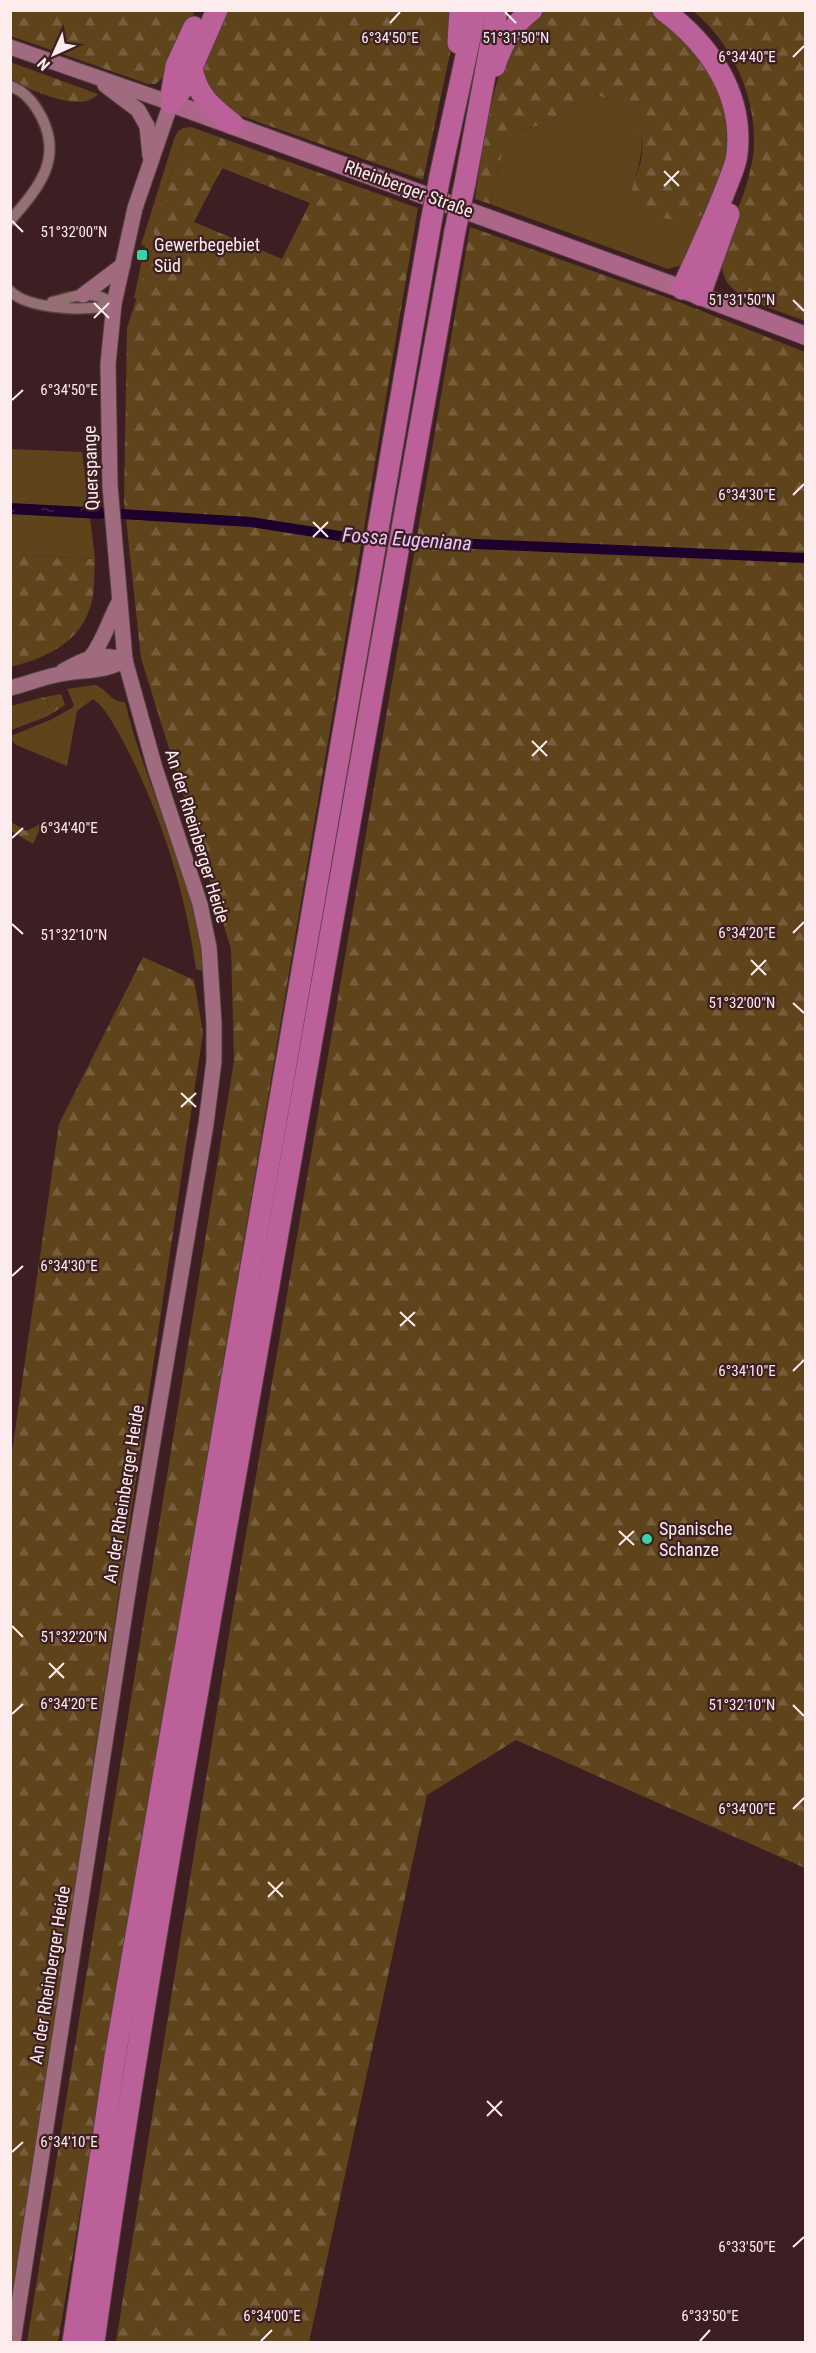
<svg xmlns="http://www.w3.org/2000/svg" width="816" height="2353" font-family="'Roboto Condensed',sans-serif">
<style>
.green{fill:#5e431b}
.forest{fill:url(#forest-firs);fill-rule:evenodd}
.water{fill:url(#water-ripples)}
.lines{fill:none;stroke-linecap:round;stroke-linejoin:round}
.canal{stroke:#1d002c;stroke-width:10}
.street-casing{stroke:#573f42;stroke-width:13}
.secondary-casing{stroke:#573f42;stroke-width:17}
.primary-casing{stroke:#573f42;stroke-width:20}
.highway-casing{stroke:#573f42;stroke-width:23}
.street{stroke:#947072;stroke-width:10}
.secondary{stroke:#a06b7e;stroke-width:15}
.primary{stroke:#ac668a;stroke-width:18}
.highway{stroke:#bc609a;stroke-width:21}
.highway-bridge-casing{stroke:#573f42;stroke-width:23;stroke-linecap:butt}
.highway-bridge{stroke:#bc609a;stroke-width:21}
.ticks{fill:none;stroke:#fdeced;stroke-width:2}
.poi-dot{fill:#38d4a5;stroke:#3d1f23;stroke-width:2}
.labels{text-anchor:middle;stroke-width:4.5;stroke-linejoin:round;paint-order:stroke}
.street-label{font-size:18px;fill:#fdeced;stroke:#3d1f23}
.poi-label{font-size:18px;fill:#fdeced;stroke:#3d1f23;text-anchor:start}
.water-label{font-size:20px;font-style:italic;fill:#e9c6fe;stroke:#3d1f23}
.ticks-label{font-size:15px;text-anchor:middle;fill:#fdeced;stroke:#3d1f23;stroke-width:4.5;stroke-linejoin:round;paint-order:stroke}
</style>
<defs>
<pattern id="forest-firs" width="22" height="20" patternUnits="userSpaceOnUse" patternTransform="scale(1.5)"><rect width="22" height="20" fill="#5e431b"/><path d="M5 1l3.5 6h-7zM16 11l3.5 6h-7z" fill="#765e3c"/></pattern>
<pattern id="water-ripples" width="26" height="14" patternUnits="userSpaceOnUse" patternTransform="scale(1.5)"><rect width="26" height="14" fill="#1d002c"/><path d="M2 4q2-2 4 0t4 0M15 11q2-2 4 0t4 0" fill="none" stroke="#3f254b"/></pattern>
</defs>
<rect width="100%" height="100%" fill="#3d1f23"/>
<g class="green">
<path d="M 597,95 C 641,111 649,131 636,176 L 709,213 L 682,265 L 668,269 L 490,204 L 503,149 L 515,133 L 528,128 L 546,124 L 576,102 Z"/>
<path d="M 191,127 L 162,196 L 152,229 L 156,238 L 137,299 L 134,298 L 145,246 L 141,245 L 174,139 L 178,131 L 183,128 Z"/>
<path d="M 11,449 L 82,452 L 89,507 L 11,504 Z"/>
<path d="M 10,514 L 90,518 L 95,559 L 11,555 Z"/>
<path d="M 95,685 C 108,689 110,702 125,702 C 147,794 197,877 204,972 L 196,969 C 185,888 158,804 118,732 C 111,720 105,708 93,699 L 77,711 L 67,766 L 16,745 L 11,739 L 11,736 L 50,720 L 72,708 L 74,705 L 67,689 Z"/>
<path d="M 40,698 L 47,701 L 49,707 L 11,723 L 11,706 Z"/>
</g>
<g class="forest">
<path d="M 11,11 L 195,11 L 165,76 L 155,84 L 148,84 L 11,36 Z"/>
<path d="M 223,11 L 455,11 L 451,49 L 423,180 L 233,113 L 214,103 L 198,75 Z"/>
<path d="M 543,11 L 650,11 L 677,28 L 715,76 L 731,129 L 728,161 L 709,213 C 675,223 650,225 632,190 C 635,178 641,165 642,153 C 645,120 624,105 597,95 L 576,102 L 546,124 L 528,128 L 515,133 L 503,149 L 490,204 L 475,199 C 483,145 493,40 543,11 Z"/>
<path d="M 693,11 L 805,11 L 805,321 C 786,313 745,302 731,287 C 707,261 736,219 744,192 C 749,177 754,159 754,143 C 755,93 731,42 693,11 Z"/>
<path d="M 10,62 L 98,94 C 81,115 32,89 11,81 Z"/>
<path d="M 191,127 L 418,208 L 58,2342 L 27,2342 L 234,1061 L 231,949 L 141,658 L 124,500 L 127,328 L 156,238 L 152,229 L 162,196 ZM 222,168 L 310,203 L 282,259 L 194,222 Z"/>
<path d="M 470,227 L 679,302 L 805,352 L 805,1868 L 516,1740 L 427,1795 L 309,2342 L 116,2342 L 233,1610 Z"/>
<path d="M 10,555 L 95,559 C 94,572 95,588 92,601 C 82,642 48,657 11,667 Z"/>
<path d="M 61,694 L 65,705 L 48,716 L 11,730 L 11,723 L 49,707 L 47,701 L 40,698 Z"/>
<path d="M 45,818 L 33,844 L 11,831 L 11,822 L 26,831 L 37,826 Z"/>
<path d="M 143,957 L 194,980 L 203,1033 L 11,2312 L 11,1459 L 59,1124 Z"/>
</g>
<path class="water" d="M 11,503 L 101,508 L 102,519 L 11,514 Z"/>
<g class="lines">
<path class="canal" d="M 88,512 L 251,522 L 359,539 L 806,558"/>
<defs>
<g id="street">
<path d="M 10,86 C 25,91 35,104 42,118 C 63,161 37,189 10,221"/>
<path d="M 10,291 C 29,310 91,312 114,304"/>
<path d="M 52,302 C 79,296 90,288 114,304"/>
</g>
<g id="secondary">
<path d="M 10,47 L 171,103 L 135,208 L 114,304 L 108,364 L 110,486 L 125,660 L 155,768 L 200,904 L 209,947 L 214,1023 L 214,1061 L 206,1124 L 131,1573 L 13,2342"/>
<path d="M 105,85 L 138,110 L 147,126 L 150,156"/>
<path d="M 83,295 L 123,265"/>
<path d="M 91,657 C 105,639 108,622 119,602"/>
<path d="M 63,671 C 86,658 100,652 125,660"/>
<path d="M 10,688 C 26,684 41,678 56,675 C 81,669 103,673 125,660"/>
</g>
<path id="primary" d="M 171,103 L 682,289 L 806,336"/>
<g id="highway">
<path d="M 663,10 C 709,44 744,94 737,154 C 736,165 730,177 726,188 C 713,222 697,255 682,289"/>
<path d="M 458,43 L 460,10"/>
<path d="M 495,66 C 501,45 514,23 532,10"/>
<path d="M 192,67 C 196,95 212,107 233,124"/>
<path d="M 171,96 L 176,66 L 194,27"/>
<path d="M 171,103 L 183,88 L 217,10"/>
<path d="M 440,176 L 476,10"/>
<path d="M 465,183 L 497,10"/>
<path d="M 700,295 L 729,214"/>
<path d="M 73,2342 L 115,2057 L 431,222"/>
<path d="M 94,2342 C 135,2044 188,1747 240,1450 C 311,1044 382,637 455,231"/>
</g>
</defs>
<use href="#street" class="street-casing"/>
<use href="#secondary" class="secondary-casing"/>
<use href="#primary" class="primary-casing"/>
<use href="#highway" class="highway-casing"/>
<use href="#street" class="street"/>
<use href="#secondary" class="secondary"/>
<use href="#primary" class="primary"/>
<use href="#highway" class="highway"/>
<defs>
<g id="highway-bridge">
<path d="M 431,222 L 440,176"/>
<path d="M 455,231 L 465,183"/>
</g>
</defs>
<use href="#highway-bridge" class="highway-bridge-casing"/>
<use href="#highway-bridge" class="highway-bridge"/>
</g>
<path class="ticks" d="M 505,12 L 516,23M 390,23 L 400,12M 793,57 L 804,46M 664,171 L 679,186M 664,186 L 679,171M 12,221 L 23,232M 793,300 L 804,311M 94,303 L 109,318M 94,318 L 109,303M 12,400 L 23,390M 793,495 L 804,484M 313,522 L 328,537M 313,537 L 328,522M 532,741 L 547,756M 532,756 L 547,741M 12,838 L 23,828M 12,924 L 23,934M 793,933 L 804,922M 751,960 L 766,975M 751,975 L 766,960M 793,1003 L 804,1013M 181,1093 L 196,1107M 181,1107 L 196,1093M 12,1276 L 23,1266M 400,1312 L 415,1326M 400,1326 L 415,1312M 793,1371 L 804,1360M 619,1531 L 634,1545M 619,1545 L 634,1531M 12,1626 L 23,1637M 49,1663 L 64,1678M 49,1678 L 64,1663M 793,1705 L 804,1716M 12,1714 L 23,1704M 793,1809 L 804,1798M 268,1882 L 283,1897M 268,1897 L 283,1882M 487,2101 L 502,2116M 487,2116 L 502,2101M 12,2152 L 23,2142M 793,2247 L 804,2237M 261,2341 L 272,2330M 700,2341 L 710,2330"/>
<g class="poi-dot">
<rect x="136" y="249" width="12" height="12" rx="3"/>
<circle cx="647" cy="1539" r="6"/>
</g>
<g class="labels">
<g class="street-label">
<text transform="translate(409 189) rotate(20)" y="6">Rheinberger Straße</text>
<text transform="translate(91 468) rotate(-92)" y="6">Querspange</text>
<text transform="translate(197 836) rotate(73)" y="6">An der Rheinberger Heide</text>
<text transform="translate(124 1494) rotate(-81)" y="6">An der Rheinberger Heide</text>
<text transform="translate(50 1975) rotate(-81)" y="6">An der Rheinberger Heide</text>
</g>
<g class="poi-label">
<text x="154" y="251">Gewerbegebiet<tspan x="154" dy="21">Süd</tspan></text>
<text x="659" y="1535">Spanische<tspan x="659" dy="21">Schanze</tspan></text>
</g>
<g class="water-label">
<text transform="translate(407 539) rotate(4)" y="7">Fossa Eugeniana</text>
</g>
</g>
<g class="ticks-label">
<text x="390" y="43">6°34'50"E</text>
<text x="516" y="43">51°31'50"N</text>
<text x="747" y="62">6°34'40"E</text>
<text x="74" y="237">51°32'00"N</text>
<text x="742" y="305">51°31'50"N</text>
<text x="69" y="395">6°34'50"E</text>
<text x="747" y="500">6°34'30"E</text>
<text x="69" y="833">6°34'40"E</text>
<text x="747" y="938">6°34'20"E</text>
<text x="74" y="940">51°32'10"N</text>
<text x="742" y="1008">51°32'00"N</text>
<text x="69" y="1271">6°34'30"E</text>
<text x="747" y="1376">6°34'10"E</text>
<text x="74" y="1642">51°32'20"N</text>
<text x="69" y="1709">6°34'20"E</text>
<text x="742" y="1710">51°32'10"N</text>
<text x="747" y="1814">6°34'00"E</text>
<text x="69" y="2147">6°34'10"E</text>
<text x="747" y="2252">6°33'50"E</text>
<text x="272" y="2321">6°34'00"E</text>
<text x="710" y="2321">6°33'50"E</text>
</g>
<rect width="816" height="2353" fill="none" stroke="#fdeced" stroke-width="24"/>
<g transform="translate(54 54) rotate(225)" stroke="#3d1f23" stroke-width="4.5" paint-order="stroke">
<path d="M0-4.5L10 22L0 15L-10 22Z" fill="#fdeced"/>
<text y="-9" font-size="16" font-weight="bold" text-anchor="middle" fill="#fdeced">N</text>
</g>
</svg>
